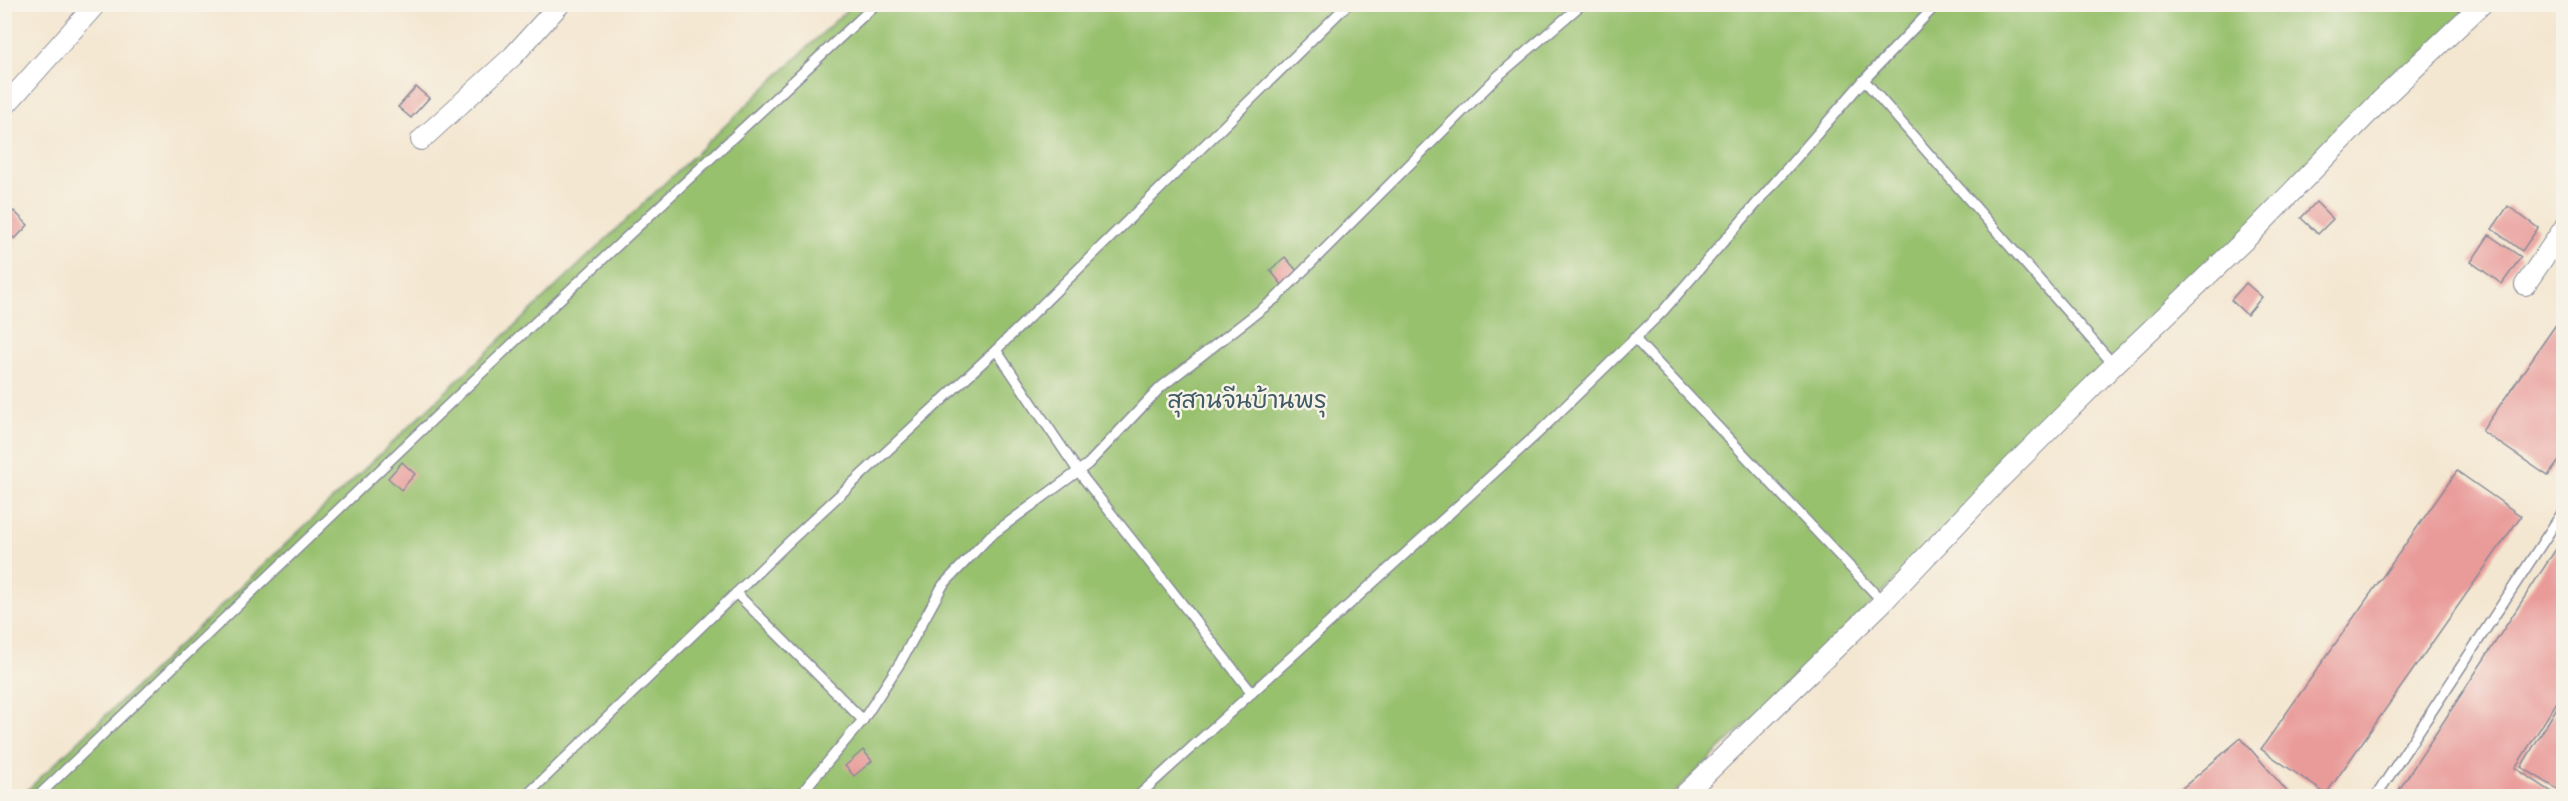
<svg xmlns="http://www.w3.org/2000/svg" width="2568" height="801" font-family="Caveat,'Playpen Sans Thai',sans-serif">
<style>
.green{fill:#98c16e;stroke:#5a7866;stroke-width:1.5}
.building{fill:#e99b9a}
.lines{fill:none;stroke-linecap:round;stroke-linejoin:round}
.service-casing{stroke:#888b98;stroke-width:12}
.minor-casing{stroke:#888b98;stroke-width:22}
.service{stroke:#fff;stroke-width:9}
.minor{stroke:#fff;stroke-width:20}
.labels{text-anchor:middle;stroke-width:5;stroke-linejoin:round;paint-order:stroke}
.park-label{font-size:24px;fill:#405b63;stroke:#f7f3e8}
</style>
<rect width="100%" height="100%" fill="#f7f3e8"/>
<filter id="ink" filterUnits="userSpaceOnUse"><feTurbulence type="fractalNoise" baseFrequency=".0167" numOctaves="2"/><feDisplacementMap in="SourceGraphic" scale="12" xChannelSelector="R" yChannelSelector="G"/><feConvolveMatrix kernelMatrix="1 2 1 2 8 2 1 2 1" color-interpolation-filters="sRGB"/></filter>
<filter id="wash" filterUnits="userSpaceOnUse"><feTurbulence type="fractalNoise" baseFrequency=".008" numOctaves="4" result="noise"/><feDisplacementMap in="SourceGraphic" scale="24" xChannelSelector="R" yChannelSelector="G"/><feGaussianBlur stdDeviation="1.35" result="paint"/><feColorMatrix in="noise" values="0 0 0 0 0 0 0 0 0 0 0 0 0 0 0 0 0 1.4 0 .05"/><feComposite in="paint" operator="in"/></filter>
<g filter="url(#wash)">
<rect width="100%" height="100%" fill="#f4e7d1"/>
<path class="green" d="M 852,5 L 2472,5 L 1877,598 L 1671,796 L 21,796 Z"/>
<g id="blocks">
<g class="building">
<path d="M 416,87 L 429,98 L 411,118 L 398,107 Z"/>
<path d="M 2316,202 L 2333,219 L 2318,234 L 2301,218 Z"/>
<path d="M 2508,206 L 2538,228 L 2522,251 L 2492,229 Z"/>
<path d="M 14,211 L 28,225 L 15,239 L 4,229 L 4,222 Z"/>
<path d="M 2489,235 L 2521,257 L 2502,284 L 2471,262 Z"/>
<path d="M 1285,257 L 1298,272 L 1282,285 L 1270,270 Z"/>
<path d="M 2246,283 L 2262,297 L 2247,315 L 2231,300 Z"/>
<path d="M 2564,313 L 2564,454 L 2548,476 L 2482,431 Z"/>
<path d="M 402,462 L 415,474 L 401,490 L 388,478 Z"/>
<path d="M 2457,471 L 2521,516 L 2326,794 L 2261,749 Z"/>
<path d="M 2556,549 L 2564,554 L 2564,691 L 2515,768 L 2558,796 L 2395,796 Z"/>
<path d="M 2564,696 L 2564,793 L 2521,767 Z"/>
<path d="M 2241,738 L 2291,796 L 2173,796 Z"/>
<path d="M 863,750 L 872,761 L 854,776 L 845,766 Z"/>
</g>
</g>
</g>
<g filter="url(#ink)">
<use href="#blocks" fill-opacity="0" stroke="#888b98" stroke-width="1.5"/>
<g class="lines">
<defs>
<g id="service">
<path d="M 1937,4 L 1864,80 L 2114,365"/>
<path d="M 1634,338 L 1883,602"/>
<path d="M 996,350 L 1078,471 L 1252,693"/>
<path d="M 736,593 L 863,720"/>
<path d="M 38,796 L 512,344 L 876,4"/>
<path d="M 526,796 L 790,541 L 996,350 L 1348,4"/>
<path d="M 799,796 L 863,720 L 900,663 L 943,585 L 990,536 L 1088,464 L 1161,387 L 1276,298 L 1498,76 L 1582,4"/>
<path d="M 1138,796 L 1536,435 L 1663,311 L 1864,80"/>
<path d="M 2376,796 L 2564,510"/>
</g>
<g id="minor">
<path d="M 4,107 L 96,4"/>
<path d="M 421,140 L 513,56 L 560,4"/>
<path d="M 2525,285 L 2564,228"/>
<path d="M 1683,796 L 1883,602 L 1995,484 L 2114,365 L 2252,233 L 2382,99 L 2482,4"/>
</g>
</defs>
<use href="#service" class="service-casing"/>
<use href="#minor" class="minor-casing"/>
<use href="#service" class="service"/>
<use href="#minor" class="minor"/>
</g>
</g>
<g class="labels">
<g class="park-label">
<text x="1247" y="408">สุสานจีนบ้านพรุ</text>
</g>
</g>
<rect width="2568" height="801" fill="none" stroke="#f7f3e8" stroke-width="24"/>
</svg>
